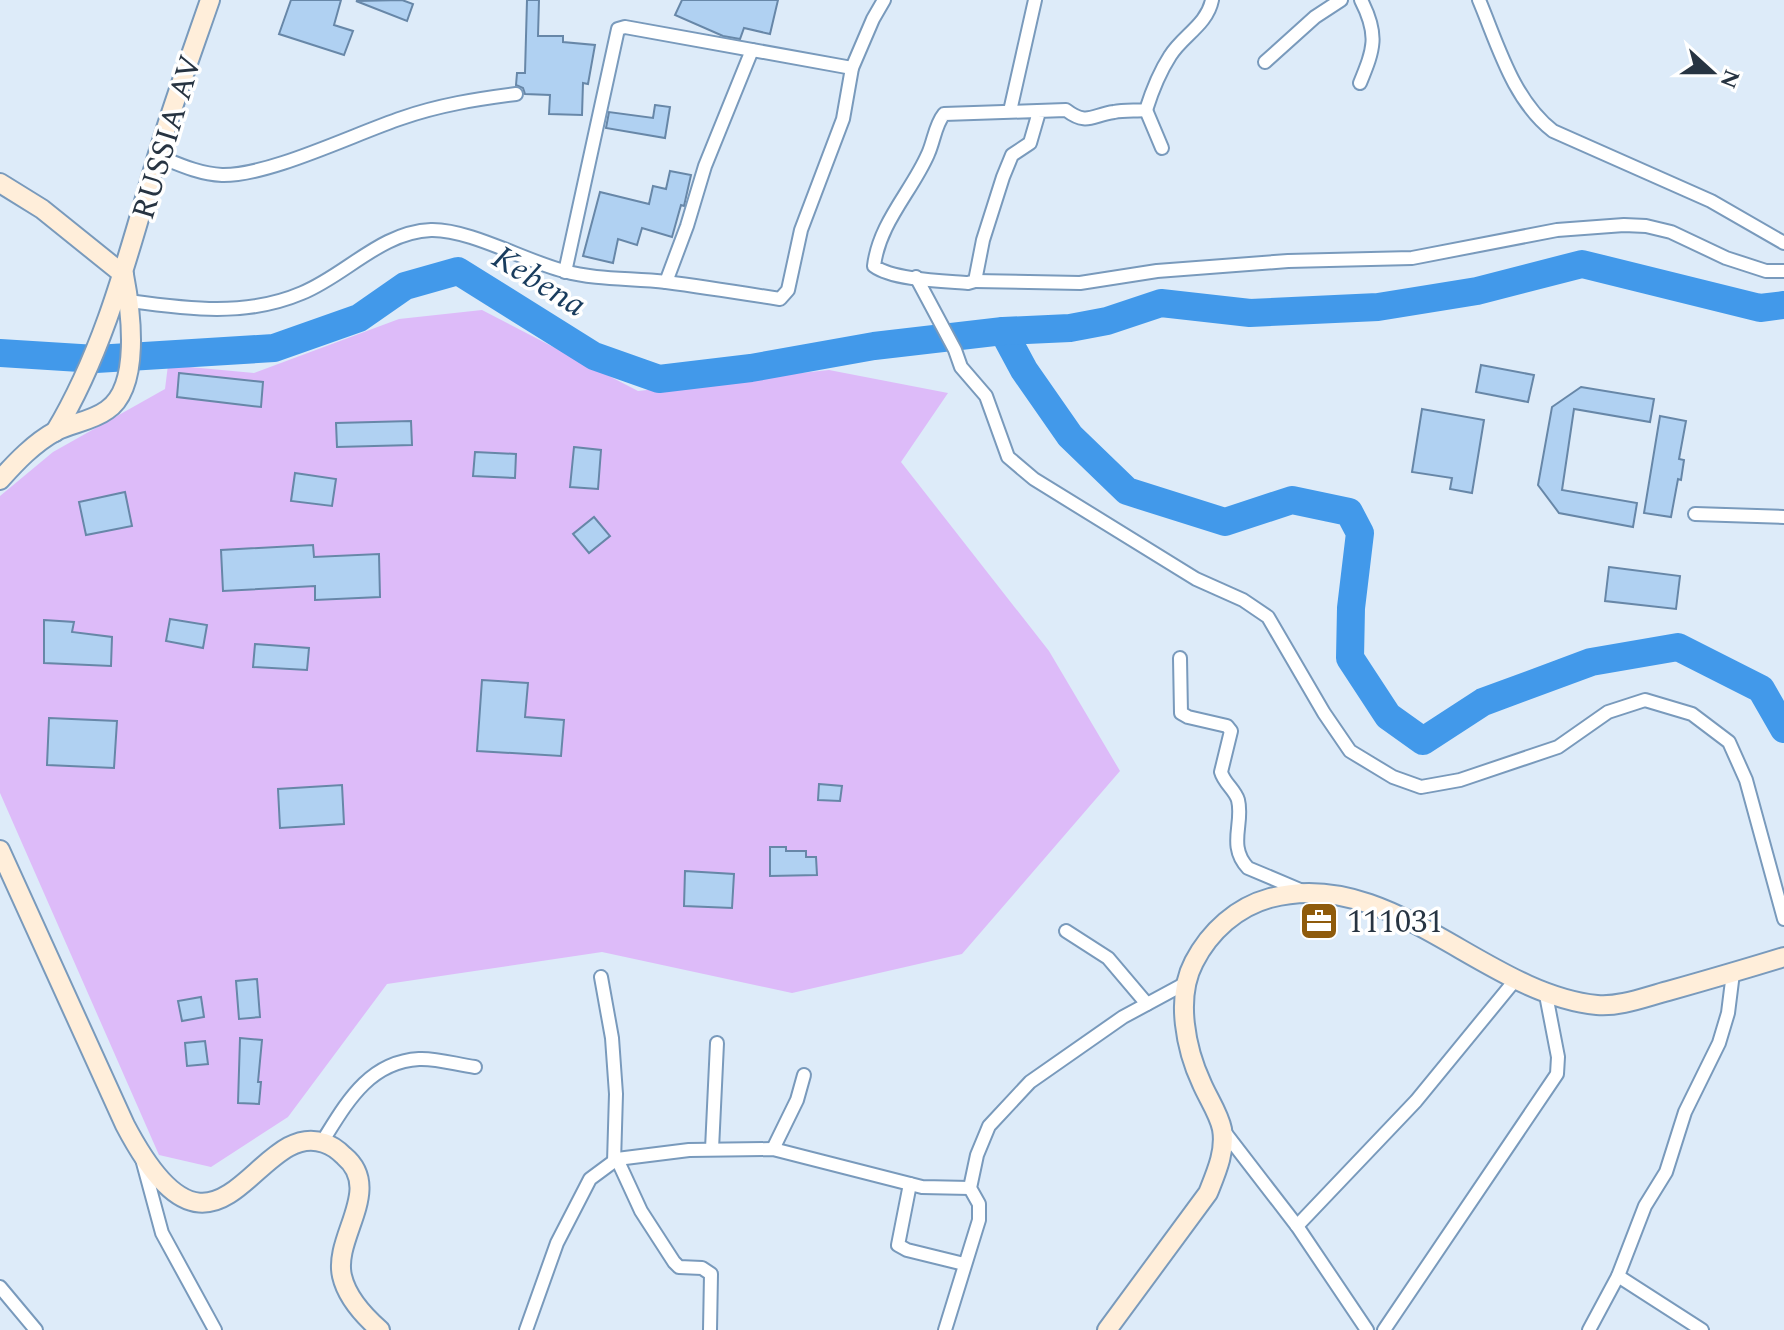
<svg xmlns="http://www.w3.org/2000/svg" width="1784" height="1330" font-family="Spectral,serif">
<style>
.green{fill:#ddbbf9}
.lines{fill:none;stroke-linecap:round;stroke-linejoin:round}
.river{stroke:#4299ea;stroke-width:28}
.building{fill:#b0d1f2;stroke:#6787a8;stroke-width:2}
.street-casing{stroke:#799abc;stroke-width:16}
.secondary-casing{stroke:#799abc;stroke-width:22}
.street{stroke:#fff;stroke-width:12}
.secondary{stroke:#ffeeda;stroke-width:18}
.labels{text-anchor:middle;stroke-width:7;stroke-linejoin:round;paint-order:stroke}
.street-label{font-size:32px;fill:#273442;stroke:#fff}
.poi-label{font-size:32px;fill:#273442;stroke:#fff;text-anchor:start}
.water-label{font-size:34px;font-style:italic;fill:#193c5d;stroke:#fff}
</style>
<rect width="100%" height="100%" fill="#ddebf9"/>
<path class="green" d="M 482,310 L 638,391 L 829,370 L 948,393 L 901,462 L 1049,651 L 1120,771 L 962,954 L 792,993 L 602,952 L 387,984 L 288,1117 L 211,1167 L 159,1155 L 0,793 L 0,496 L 53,452 L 165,389 L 168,365 L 254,373 L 399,319 Z"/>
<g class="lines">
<g class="river">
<path d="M 1003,331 L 1024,370 L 1070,436 L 1127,491 L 1225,522 L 1292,500 L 1349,512 L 1360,533 L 1351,608 L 1350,658 L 1388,716 L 1423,741 L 1483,702 L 1591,662 L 1678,647 L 1761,689 L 1784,729"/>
<path d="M 0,353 L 96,359 L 274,348 L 359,318 L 405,286 L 458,271 L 594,356 L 659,379 L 751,368 L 874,346 L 1003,331 L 1070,328 L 1107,321 L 1161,303 L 1250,313 L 1378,307 L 1477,291 L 1582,264 L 1760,308 L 1784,305"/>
</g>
</g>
<g class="building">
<path d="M 291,0 L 341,0 L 334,25 L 353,31 L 344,55 L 279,34 Z"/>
<path d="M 402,0 L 413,4 L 407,21 L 356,1 Z"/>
<path d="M 527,0 L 539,0 L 538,36 L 563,36 L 563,42 L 595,45 L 588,84 L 583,83 L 582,115 L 549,114 L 550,95 L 525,94 L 523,88 L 516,85 L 517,73 L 525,73 Z"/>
<path d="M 682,0 L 778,0 L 770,34 L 744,28 L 740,39 L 723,36 L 675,15 Z"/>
<path d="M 655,105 L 670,107 L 665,138 L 606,128 L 609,112 L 653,118 Z"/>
<path d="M 670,171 L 691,175 L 684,206 L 681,205 L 672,237 L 642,228 L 637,245 L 618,239 L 613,263 L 583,256 L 600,192 L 649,204 L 653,186 L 666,189 Z"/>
<path d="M 1481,365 L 1534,375 L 1528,402 L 1476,392 Z"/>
<path d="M 179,373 L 263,382 L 261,407 L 177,397 Z"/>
<path d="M 1581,387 L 1654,399 L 1650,422 L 1574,409 L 1562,490 L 1637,503 L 1633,527 L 1559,513 L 1538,485 L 1552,407 Z"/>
<path d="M 1422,409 L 1484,420 L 1472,493 L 1450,489 L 1452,478 L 1412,472 Z"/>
<path d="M 1660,416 L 1686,421 L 1679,459 L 1684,460 L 1681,480 L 1678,479 L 1671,517 L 1644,513 Z"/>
<path d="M 411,421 L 412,445 L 337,447 L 336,423 Z"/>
<path d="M 574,447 L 601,450 L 598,489 L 570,487 Z"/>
<path d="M 475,452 L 516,454 L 515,478 L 473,476 Z"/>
<path d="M 295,473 L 336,479 L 332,506 L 291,501 Z"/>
<path d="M 125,492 L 132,526 L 86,535 L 79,502 Z"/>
<path d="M 594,517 L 610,536 L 589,553 L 573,534 Z"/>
<path d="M 313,545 L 314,557 L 379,554 L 380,597 L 315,600 L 315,586 L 223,591 L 221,550 Z"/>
<path d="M 1609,567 L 1680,576 L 1676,609 L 1605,601 Z"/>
<path d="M 170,619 L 207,625 L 203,648 L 166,641 Z"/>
<path d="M 44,620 L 74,622 L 72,632 L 112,637 L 111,666 L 44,663 Z"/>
<path d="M 255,644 L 309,648 L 307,670 L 253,667 Z"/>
<path d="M 482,680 L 528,683 L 525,717 L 564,720 L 561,756 L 477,751 Z"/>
<path d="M 49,718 L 117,721 L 114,768 L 47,765 Z"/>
<path d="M 819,784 L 842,786 L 840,801 L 818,800 Z"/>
<path d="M 342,785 L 344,824 L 280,828 L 278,789 Z"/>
<path d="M 770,847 L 786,847 L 786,851 L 806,851 L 806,857 L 816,857 L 817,875 L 770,876 Z"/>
<path d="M 685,871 L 734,874 L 732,908 L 684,906 Z"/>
<path d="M 257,979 L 260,1017 L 239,1019 L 236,981 Z"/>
<path d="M 201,997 L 204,1017 L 182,1021 L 178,1001 Z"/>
<path d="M 240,1038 L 262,1040 L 258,1082 L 261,1082 L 259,1104 L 238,1103 Z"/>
<path d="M 205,1041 L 208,1064 L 187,1066 L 185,1043 Z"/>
</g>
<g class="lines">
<defs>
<g id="street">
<path d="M 1479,0 C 1498,45 1513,100 1553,131 L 1711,201 L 1784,243"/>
<path d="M 1265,62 L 1315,17 L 1341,0"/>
<path d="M 1360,83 C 1374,49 1379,35 1361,0"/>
<path d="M 1146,110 L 1162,148"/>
<path d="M 1010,111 L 1035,0"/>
<path d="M 1039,112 L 1030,143 L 1012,155 L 1003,177 L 983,240 L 975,281 L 968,283 C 943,281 893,280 874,266 C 879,223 912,191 928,154 C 934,141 935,125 944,114 L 1066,110 C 1087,126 1092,115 1114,112 C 1124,110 1136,111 1146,110 C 1152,91 1159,73 1170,56 C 1182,36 1207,25 1212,0"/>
<path d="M 158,156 C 178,164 199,174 222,175 C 269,176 354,134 402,118 C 439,105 477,99 516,94"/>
<path d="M 565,272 L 618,29 L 625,27 L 852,68"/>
<path d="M 916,277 L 955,350 L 961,367 L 986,396 L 1008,457 L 1034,479 L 1196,579 L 1243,600 L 1268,617 L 1324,713 L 1350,751 L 1393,777 L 1421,787 L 1460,780 L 1558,747 L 1608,712 L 1645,700 L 1692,714 L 1729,742 L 1746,780 L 1784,919"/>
<path d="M 975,281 L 1080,283 L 1157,271 L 1288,261 L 1412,258 L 1557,230 L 1624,225 L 1646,226 L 1671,232 L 1726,258 L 1766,271 L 1784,271"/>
<path d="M 666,282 L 687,226 L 705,166 L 752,50"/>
<path d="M 129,301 C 188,309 246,317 302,293 C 346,275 381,232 431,230 C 469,229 525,261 564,271 C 596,280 632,278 666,282 C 704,287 742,293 780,299 L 788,290 L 801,230 L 843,119 L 852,68 L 873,19 L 884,0"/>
<path d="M 1695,514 L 1784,517"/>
<path d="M 1180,658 L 1181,713 L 1188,717 L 1227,726 L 1231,731 L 1221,772 C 1224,783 1235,790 1238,800 C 1244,823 1227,846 1248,868 L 1305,892"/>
<path d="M 1066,931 L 1108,958 L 1147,1004"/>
<path d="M 601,977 L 612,1038 L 616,1094 L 614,1162"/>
<path d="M 1223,1130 L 1297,1226 L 1367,1330"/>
<path d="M 322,1142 C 346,1104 368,1062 419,1059 C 437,1058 458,1065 475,1067"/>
<path d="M 712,1149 L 717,1043"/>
<path d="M 773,1149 L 797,1100 L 804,1075"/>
<path d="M 142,1159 L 162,1233 L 215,1330"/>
<path d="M 617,1159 L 641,1211 L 674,1262 L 679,1267 L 702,1268 L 711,1274 L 710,1330"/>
<path d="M 910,1184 L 898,1245 L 907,1250 L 964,1264"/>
<path d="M 1297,1226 L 1416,1101 L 1516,979"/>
<path d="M 1618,1276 L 1702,1330"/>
<path d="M 0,1287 L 36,1330"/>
<path d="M 526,1330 L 557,1243 L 590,1179 L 617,1159 L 689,1150 L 773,1149 L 922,1187 L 970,1188"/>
<path d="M 945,1330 L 979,1220 L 979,1204 L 970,1188 L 977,1155 L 989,1126 L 1030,1082 L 1123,1017 L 1186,983"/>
<path d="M 1384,1330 L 1557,1074 L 1558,1057 L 1546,995"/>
<path d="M 1589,1330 L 1618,1276 L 1645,1206 L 1666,1172 L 1685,1112 L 1719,1043 L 1728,1013 L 1733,973"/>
</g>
<g id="secondary">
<path d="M 0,183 L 42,209 L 124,275"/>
<path d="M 55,432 C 106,347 129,251 157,157 C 173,104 192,52 210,0"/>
<path d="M 0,480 C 16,462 34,443 56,431 C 72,423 92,421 107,410 C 141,387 131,311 124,275"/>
<path d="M 0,850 L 125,1125 C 218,1302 255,1118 324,1143 C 331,1145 339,1151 344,1156 C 384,1189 333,1237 342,1276 C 347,1298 364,1316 380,1330"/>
<path d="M 1107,1330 L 1208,1193 C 1216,1173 1226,1151 1222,1129 C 1219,1114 1208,1098 1202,1084 C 1186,1050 1175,998 1194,962 C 1210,931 1237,907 1270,898 C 1391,866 1484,994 1597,1005 C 1620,1007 1645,997 1668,991 C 1707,980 1745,969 1784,957"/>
</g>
</defs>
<use href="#street" class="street-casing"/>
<use href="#secondary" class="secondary-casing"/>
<use href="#street" class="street"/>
<use href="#secondary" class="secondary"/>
</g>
<defs>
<symbol id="office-square" viewBox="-11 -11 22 22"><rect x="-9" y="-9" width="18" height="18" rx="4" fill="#8f5b0c" stroke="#fff"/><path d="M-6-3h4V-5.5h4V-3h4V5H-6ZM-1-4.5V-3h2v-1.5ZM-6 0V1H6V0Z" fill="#fff"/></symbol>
</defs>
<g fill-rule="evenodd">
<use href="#office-square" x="1297" y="899" width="44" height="44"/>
</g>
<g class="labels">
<g class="street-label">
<text transform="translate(166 137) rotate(-73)" y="11">RUSSIA AV</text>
</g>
<g class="poi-label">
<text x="1347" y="932">111031</text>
</g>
<g class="water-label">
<text transform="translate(540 280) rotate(32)" y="12">Kebena</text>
</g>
</g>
<g transform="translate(1712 72) rotate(111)" stroke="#ffffff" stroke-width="6" paint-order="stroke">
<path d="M0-6L14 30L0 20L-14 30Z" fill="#273442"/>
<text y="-12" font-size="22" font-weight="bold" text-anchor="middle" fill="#273442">N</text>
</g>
</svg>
